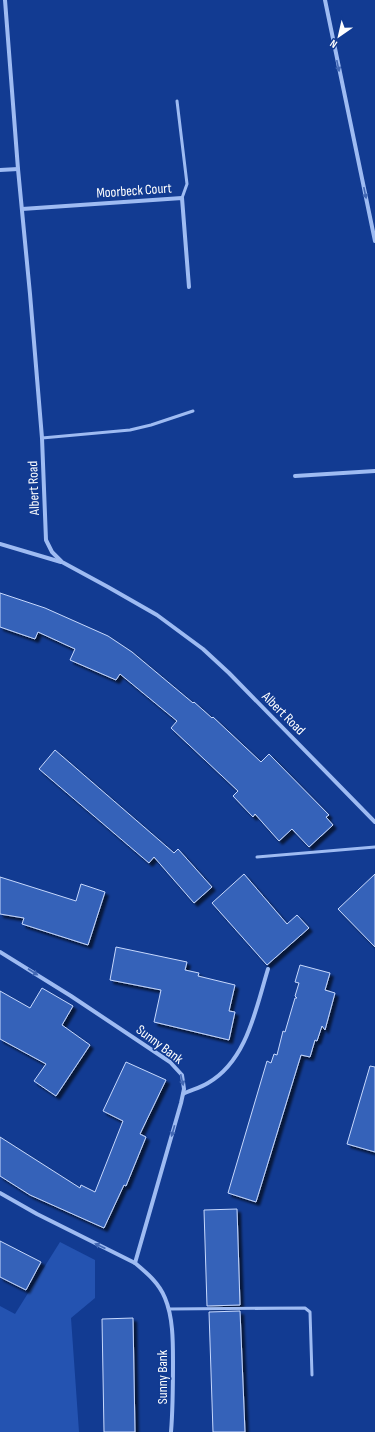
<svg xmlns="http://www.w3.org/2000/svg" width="375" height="1432" font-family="'Sofia Sans Condensed',sans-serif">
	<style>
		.green { fill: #2453b1 }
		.building { fill: #3662b9; stroke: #c6d8fd; filter: url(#shadow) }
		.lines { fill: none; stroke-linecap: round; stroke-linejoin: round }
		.service { stroke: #9ebbf2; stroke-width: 3 }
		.minor { stroke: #9ebbf2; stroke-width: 4 }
		.oneway { fill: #4368b4 }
		.labels { text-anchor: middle; stroke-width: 3; stroke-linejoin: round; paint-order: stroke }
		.street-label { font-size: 14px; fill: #fff; stroke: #123b92 }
	</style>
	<defs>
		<filter id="shadow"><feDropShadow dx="3.5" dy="3.5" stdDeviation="1" flood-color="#0009"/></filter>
	</defs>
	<rect width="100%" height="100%" fill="#123b92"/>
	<path class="green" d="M 60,1242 L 95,1260 L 95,1298 L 71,1318 L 79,1432 L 0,1432 L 0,1306 L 15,1314 Z"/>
	<g class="building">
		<path d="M 0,593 L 45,608 L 108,636 L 132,652 L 193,703 L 194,702 L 212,718 L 213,717 L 261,762 L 269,754 L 329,815 L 326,817 L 333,825 L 309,847 L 292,829 L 279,841 L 255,814 L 253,817 L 233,796 L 238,791 L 171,728 L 177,721 L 120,674 L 116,680 L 70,660 L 75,649 L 38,632 L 35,639 L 0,627 Z"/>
		<path d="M 55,750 L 174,853 L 178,849 L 212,887 L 194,903 L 154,857 L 149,863 L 39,769 Z"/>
		<path d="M 244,874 L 287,924 L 297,915 L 309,928 L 267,965 L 212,903 Z"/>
		<path d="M 375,874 L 375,947 L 338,909 Z"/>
		<path d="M 0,877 L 76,901 L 81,884 L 105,892 L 88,945 L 22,924 L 24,918 L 0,914 Z"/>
		<path d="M 116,947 L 187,962 L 185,970 L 199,973 L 198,976 L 235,985 L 229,1011 L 235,1012 L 229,1040 L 154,1022 L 161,990 L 110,980 Z"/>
		<path d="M 300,965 L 330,973 L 325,990 L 335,993 L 325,1030 L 322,1026 L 317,1041 L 315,1040 L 310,1057 L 301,1055 L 256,1202 L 228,1193 L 267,1061 L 271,1063 L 274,1054 L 277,1055 L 283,1031 L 285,1032 L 295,998 L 297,998 L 295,996 L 299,983 L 295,982 Z"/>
		<path d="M 42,988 L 73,1006 L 62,1025 L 90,1045 L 56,1096 L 34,1081 L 46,1064 L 0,1039 L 0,991 L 30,1008 Z"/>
		<path d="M 126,1062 L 166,1080 L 140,1134 L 146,1137 L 126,1186 L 124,1185 L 104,1228 L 30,1195 L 0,1176 L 0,1137 L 80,1188 L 81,1185 L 95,1192 L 123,1121 L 103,1111 Z"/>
		<path d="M 370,1066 L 375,1067 L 375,1152 L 347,1144 Z"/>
		<path d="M 237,1209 L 240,1305 L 207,1306 L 204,1210 Z"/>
		<path d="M 0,1241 L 41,1262 L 26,1290 L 0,1277 Z"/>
		<path d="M 240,1311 L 245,1432 L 213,1432 L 209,1312 Z"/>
		<path d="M 133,1318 L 135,1432 L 104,1432 L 102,1319 Z"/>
	</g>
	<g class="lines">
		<g class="service">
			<path d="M 177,101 L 187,184 L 182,198"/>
			<path d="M 42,438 L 130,430 L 151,425 L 193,411"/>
			<path d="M 257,857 L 375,847"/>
			<path d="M 169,1309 L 305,1308 L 310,1312 L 312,1375"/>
		</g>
		<g class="minor">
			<path d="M 5,0 L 18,169 L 30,294 L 42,438 L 46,540 L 52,552 L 62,562 L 108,587 L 157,615 L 203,649 L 229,673 L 375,822"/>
			<path d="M 325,0 L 375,241"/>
			<path d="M 0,170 L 18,169"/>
			<path d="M 22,209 L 182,198 L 189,287"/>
			<path d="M 295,476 L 375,471"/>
			<path d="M 0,544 L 61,562"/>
			<path d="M 0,952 L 71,996 L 170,1062 L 182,1075 L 184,1089 L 181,1103 L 135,1263"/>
			<path d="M 183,1094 C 191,1090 200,1088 208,1083 C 247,1061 256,1008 268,969"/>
			<path d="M 0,1193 L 37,1214 L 135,1263 C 147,1273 159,1283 165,1298 C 173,1317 173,1341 173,1361 C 173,1385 173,1408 171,1432"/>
		</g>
	</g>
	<defs><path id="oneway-solid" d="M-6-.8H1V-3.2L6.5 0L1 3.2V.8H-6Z"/></defs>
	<g class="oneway">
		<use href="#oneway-solid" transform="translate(338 66) rotate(78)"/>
		<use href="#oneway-solid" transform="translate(365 193) rotate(78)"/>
		<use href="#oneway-solid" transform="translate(33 972) rotate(33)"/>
		<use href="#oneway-solid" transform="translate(182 1080) rotate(77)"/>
		<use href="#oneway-solid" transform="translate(173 1131) rotate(106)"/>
		<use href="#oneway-solid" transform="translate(100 1246) rotate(-155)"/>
	</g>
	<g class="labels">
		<g class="street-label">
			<text transform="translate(134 190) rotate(-4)" y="5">Moorbeck Court</text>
			<text transform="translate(33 488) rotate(-92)" y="5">Albert Road</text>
			<text transform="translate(284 713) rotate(45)" y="5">Albert Road</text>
			<text transform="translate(160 1044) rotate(37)" y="5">Sunny Bank</text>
			<text transform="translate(162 1377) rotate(-90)" y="5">Sunny Bank</text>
		</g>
	</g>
	<g transform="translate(339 36) rotate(214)" stroke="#123b92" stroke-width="3" paint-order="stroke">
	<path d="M0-3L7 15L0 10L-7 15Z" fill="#ffffff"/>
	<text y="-6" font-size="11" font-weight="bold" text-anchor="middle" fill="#ffffff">N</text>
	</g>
</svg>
